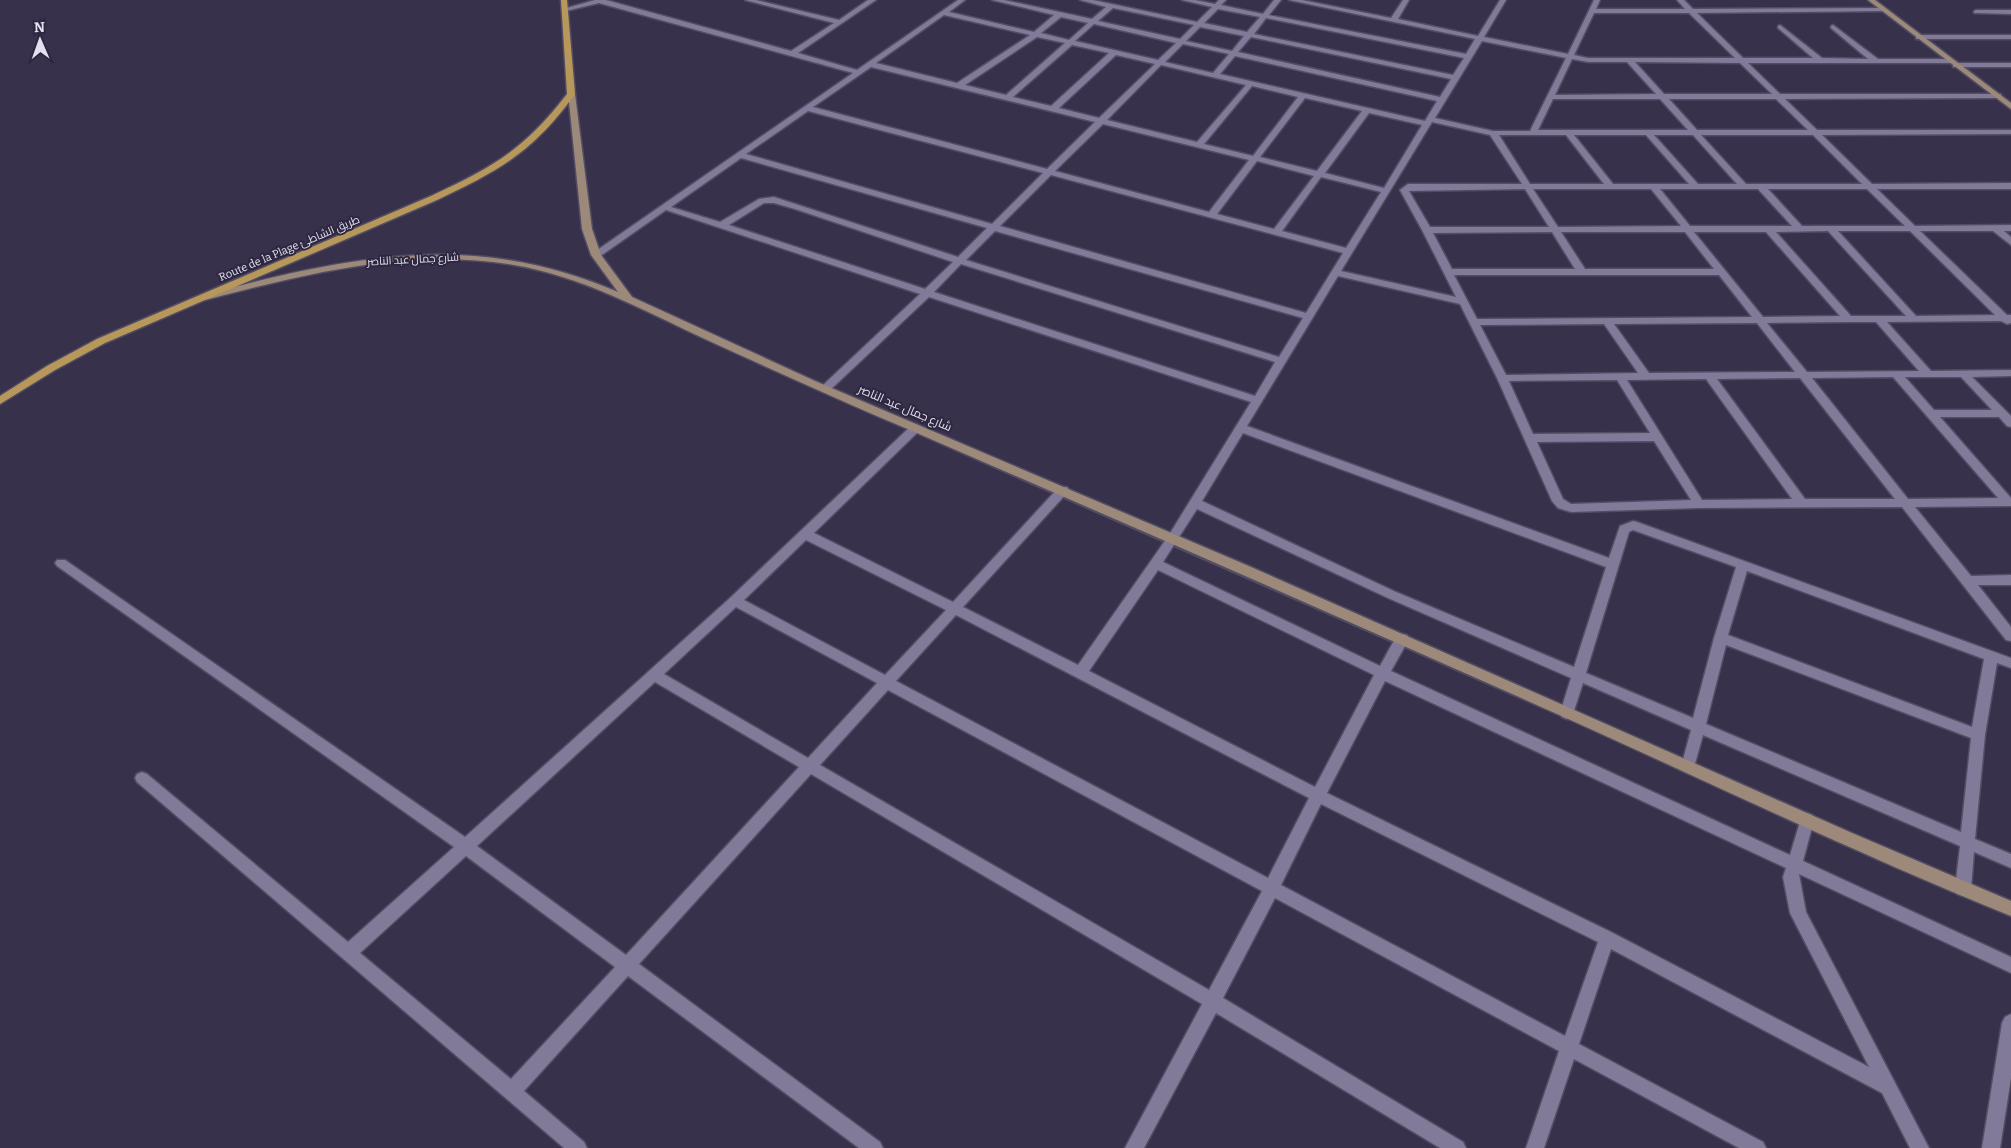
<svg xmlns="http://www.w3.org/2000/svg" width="2011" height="1148" font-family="Bitter,Cairo,serif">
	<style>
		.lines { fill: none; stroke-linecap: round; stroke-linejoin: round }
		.street-casing { stroke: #524d63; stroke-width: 3 }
		.secondary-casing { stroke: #524d63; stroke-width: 3 }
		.primary-casing { stroke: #524d63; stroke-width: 3 }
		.street { fill: #817a98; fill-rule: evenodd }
		.secondary { fill: #9c8979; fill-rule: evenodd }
		.primary { fill: #b8985a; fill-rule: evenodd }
		.labels { text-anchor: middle; stroke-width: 4; stroke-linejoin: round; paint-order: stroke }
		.far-street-label { font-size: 11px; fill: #e3e0f1; stroke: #2e2740 }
		.street-label { font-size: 12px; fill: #e3e0f1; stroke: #2e2740 }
	</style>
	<rect width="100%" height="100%" fill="#38314b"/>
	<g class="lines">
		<defs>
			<g id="street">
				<path d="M 595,0 L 606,0 L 791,51 L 834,23 L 745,0 L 756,0 L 839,20 L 868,0 L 876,0 L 798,53 L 857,70 L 958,0 L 965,0 L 949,12 L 1034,32 L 1054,15 L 992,0 L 1004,0 L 1092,19 L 1106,7 L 1080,0 L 1093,0 L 1197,22 L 1212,7 L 1182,0 L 1195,0 L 1215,4 L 1219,0 L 1226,0 L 1221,5 L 1263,14 L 1274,0 L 1281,0 L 1269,15 L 1466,54 L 1475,39 L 1289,0 L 1302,0 L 1391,18 L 1403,0 L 1409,0 L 1398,19 L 1478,36 L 1500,0 L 1506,0 L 1484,37 L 1568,54 L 1594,0 L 1600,0 L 1596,9 L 1685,9 L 1677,0 L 1684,0 L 1693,9 L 1884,8 L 1886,9 L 1886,11 L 1697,13 L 1743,58 L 1813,58 L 1778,28 L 1778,26 L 1780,25 L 1822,58 L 1868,59 L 1831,28 L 1831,26 L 1833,25 L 1878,59 L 1951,59 L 1955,61 L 1951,63 L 1748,63 L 1780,94 L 2001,94 L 2001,98 L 1998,98 L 1785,99 L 1817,130 L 2011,130 L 2011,134 L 1822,135 L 1872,184 L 2011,183 L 2011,189 L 1877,189 L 1915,226 L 2011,225 L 2011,231 L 2004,231 L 2011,237 L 2011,245 L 1993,231 L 1920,231 L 2007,315 L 2011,315 L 2011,323 L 2007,324 L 2001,321 L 1887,322 L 1931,371 L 2011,370 L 2011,376 L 1972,377 L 2011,416 L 2011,427 L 2007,426 L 1999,417 L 1940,417 L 2011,498 L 2011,506 L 1915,507 L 1971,576 L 2011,575 L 2011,585 L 1978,585 L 2011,627 L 2011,641 L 2006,640 L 1902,507 L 1699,508 L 1571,512 L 1558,508 L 1552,501 L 1497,378 L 1460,304 L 1338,276 L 1247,426 L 1609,558 L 1620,526 L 1633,521 L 1637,522 L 2011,658 L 2011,668 L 1997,663 L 1985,735 L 1975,839 L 2011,854 L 2011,868 L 1974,852 L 1971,889 L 1969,894 L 1963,896 L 1957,894 L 1955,889 L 1960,846 L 1703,735 L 1693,771 L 1688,773 L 1683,771 L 1681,767 L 1691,730 L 1583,683 L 1572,717 L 1567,719 L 1562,717 L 1560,713 L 1571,678 L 1388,598 L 1197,509 L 1163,562 L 1380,666 L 1397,635 L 1402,634 L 1407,635 L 1409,639 L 1391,671 L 1790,855 L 1802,815 L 1807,813 L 1812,815 L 1814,820 L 1803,861 L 2011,957 L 2011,973 L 1799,874 L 1806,912 L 1929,1148 L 1910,1148 L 1882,1093 L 1611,949 L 1579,1044 L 1763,1142 L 1766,1148 L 1739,1148 L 1574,1059 L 1544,1148 L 1526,1148 L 1559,1051 L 1275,898 L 1223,998 L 1463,1142 L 1466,1148 L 1440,1148 L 1216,1013 L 1144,1148 L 1125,1148 L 1202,1004 L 811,774 L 639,964 L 880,1142 L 883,1148 L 859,1148 L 628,976 L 524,1091 L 584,1142 L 587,1148 L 564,1148 L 137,782 L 135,778 L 137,774 L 142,772 L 147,774 L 348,942 L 454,847 L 57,566 L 55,563 L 57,560 L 65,560 L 465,837 L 730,598 L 912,425 L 916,424 L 922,428 L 814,533 L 953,602 L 1059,487 L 1067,487 L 1069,490 L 1067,493 L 963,607 L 1078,665 L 1169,535 L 1251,402 L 929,297 L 829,391 L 821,391 L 820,389 L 821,387 L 920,294 L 666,210 L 599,257 L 593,257 L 593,253 L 853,73 L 599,3 L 566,11 L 563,9 ZM 1113,8 L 1194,25 L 1180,39 L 1098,21 ZM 1218,9 L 1260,17 L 1247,32 L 1204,23 ZM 1594,13 L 1689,13 L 1735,58 L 1588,58 L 1574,55 ZM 944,15 L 1030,35 L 957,83 L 876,63 ZM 1061,17 L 1088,23 L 1069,40 L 1041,33 ZM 1266,18 L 1464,58 L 1453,75 L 1254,34 ZM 1094,24 L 1176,43 L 1158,60 L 1075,41 ZM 1200,27 L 1244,36 L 1232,51 L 1186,41 ZM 1037,37 L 1065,43 L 1006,95 L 965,85 ZM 1251,37 L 1451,79 L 1440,97 L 1238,52 ZM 1482,41 L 1566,58 L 1530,131 L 1493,131 L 1435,118 ZM 1183,44 L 1229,54 L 1213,73 L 1165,62 ZM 1072,45 L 1109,53 L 1051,106 L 1013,97 ZM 1116,55 L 1155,64 L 1099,118 L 1059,108 ZM 1235,56 L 1437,101 L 1425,121 L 1220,74 ZM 1572,59 L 1588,62 L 1627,62 L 1656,94 L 1555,95 ZM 1635,62 L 1740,63 L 1772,94 L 1664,94 ZM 1161,65 L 1246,85 L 1197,142 L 1107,120 ZM 871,67 L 1095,122 L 1047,169 L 813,107 ZM 1252,86 L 1298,97 L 1253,156 L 1204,144 ZM 1305,98 L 1362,111 L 1317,171 L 1260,157 ZM 1553,99 L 1660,99 L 1688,130 L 1538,130 ZM 1669,99 L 1776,99 L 1808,130 L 1697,130 ZM 808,111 L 1043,173 L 992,224 L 746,154 ZM 1369,113 L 1422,125 L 1384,188 L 1325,173 ZM 1432,122 L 1490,135 L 1522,184 L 1408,184 L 1400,190 L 1422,230 L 1456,297 L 1341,271 ZM 1103,124 L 1249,160 L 1209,212 L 1055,171 ZM 1499,135 L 1566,135 L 1604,184 L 1530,184 ZM 1574,135 L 1646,135 L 1689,184 L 1613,184 ZM 1654,135 L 1693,135 L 1737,184 L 1698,184 ZM 1701,135 L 1813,135 L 1862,184 L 1746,184 ZM 741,158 L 987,228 L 958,257 L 774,197 L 759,199 L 720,222 L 671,207 ZM 1257,161 L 1314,176 L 1274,229 L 1217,214 ZM 1051,175 L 1343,253 L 1306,313 L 1000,226 ZM 1321,177 L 1381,192 L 1346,248 L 1282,231 ZM 1525,189 L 1549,227 L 1430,227 L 1409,191 ZM 1533,189 L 1651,189 L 1681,226 L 1558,227 ZM 1660,189 L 1758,189 L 1792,226 L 1690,226 ZM 1768,189 L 1867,189 L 1905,226 L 1802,226 ZM 764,203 L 774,203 L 795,209 L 953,262 L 925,289 L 729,225 ZM 995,231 L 1303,318 L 1279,357 L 966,260 ZM 1828,231 L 1906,316 L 1851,316 L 1776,232 ZM 1838,231 L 1910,231 L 1995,315 L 1916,316 ZM 1552,232 L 1575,269 L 1452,269 L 1433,233 ZM 1561,232 L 1685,232 L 1714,269 L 1585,269 ZM 1694,232 L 1766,232 L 1840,316 L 1763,317 ZM 961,264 L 1275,362 L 1255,396 L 934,292 ZM 1454,275 L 1719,275 L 1752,317 L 1477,319 ZM 1846,322 L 1876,322 L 1919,371 L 1807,372 L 1767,323 ZM 1757,323 L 1795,372 L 1649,373 L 1614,324 ZM 1604,324 L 1638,373 L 1506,375 L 1480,325 ZM 1893,377 L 1998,498 L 1908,499 L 1812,378 ZM 1905,377 L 1961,377 L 1992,410 L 1934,410 ZM 1800,378 L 1895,499 L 1805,499 L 1717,379 ZM 1706,379 L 1792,499 L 1702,500 L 1627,380 ZM 1617,380 L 1650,433 L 1533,434 L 1509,381 ZM 1243,433 L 1606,567 L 1574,667 L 1396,592 L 1202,501 ZM 1654,441 L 1691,500 L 1571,504 L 1563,499 L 1537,442 ZM 1633,530 L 1736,567 L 1714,638 L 1693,718 L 1586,673 L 1629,532 ZM 806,540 L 946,610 L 885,675 L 744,600 ZM 1158,570 L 1374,675 L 1315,787 L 1089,671 ZM 1747,571 L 1984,659 L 1972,727 L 1728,635 ZM 736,607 L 877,683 L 808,758 L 664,674 ZM 956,615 L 1309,798 L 1268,878 L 896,681 ZM 1726,645 L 1971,738 L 1961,832 L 1706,724 ZM 1385,681 L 1786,868 L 1783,877 L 1790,913 L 1869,1067 L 1613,933 L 1327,793 ZM 655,682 L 799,767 L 626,955 L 477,846 ZM 888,690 L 1262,891 L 1209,990 L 820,765 ZM 1321,804 L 1598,942 L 1565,1036 L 1281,885 ZM 466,856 L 615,967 L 511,1079 L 360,953 Z"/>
				<path d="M 1976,10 L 2011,10 L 2011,14 L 1974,13 L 1974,11 Z"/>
				<rect x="1916" y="35" width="95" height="4"/>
				<rect x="1953" y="63" width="58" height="4"/>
				<path d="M 2011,1014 L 2011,1078 L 2000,1148 L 1982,1148 L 2002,1023 L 2005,1017 Z"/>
			</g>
			<g id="secondary">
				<path d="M 1868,0 L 1875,0 L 2011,103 L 2011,109 Z"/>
				<path d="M 568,92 L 575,94 L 592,229 L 601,255 L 632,297 L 815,381 L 1251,567 L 1852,833 L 2011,901 L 2011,916 C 1860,855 1713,784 1564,717 C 1347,620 1129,525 910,430 C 841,401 773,370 705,339 C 643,310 581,276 514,265 C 409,247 305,274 205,300 L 200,297 L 202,295 C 349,257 472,229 618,292 L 591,255 L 582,229 Z"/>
			</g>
			<path id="primary" d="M 561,0 L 567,0 L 575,94 C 533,152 500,170 437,200 L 105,343 L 55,370 L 0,404 L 0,396 L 47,366 L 97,339 L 431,196 C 493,167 524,150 567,94 Z"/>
		</defs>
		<use href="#street" class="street-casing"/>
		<use href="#secondary" class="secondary-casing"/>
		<use href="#primary" class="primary-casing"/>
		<use href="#street" class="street"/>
		<use href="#secondary" class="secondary"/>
		<use href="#primary" class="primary"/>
	</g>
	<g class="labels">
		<g class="far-street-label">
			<text transform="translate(289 248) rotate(-23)" y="4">Route de la Plage طريق الشاطئ</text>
			<text transform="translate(413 259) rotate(-3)" y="4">شارع جمال عبد الناصر</text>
		</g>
		<g class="street-label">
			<text transform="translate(905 408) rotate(23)" y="4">شارع جمال عبد الناصر</text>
		</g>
	</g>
	<g transform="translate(40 40) rotate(358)" stroke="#2e2740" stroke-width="4" paint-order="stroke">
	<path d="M0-4L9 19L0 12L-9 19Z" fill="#e3e0f1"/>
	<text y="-8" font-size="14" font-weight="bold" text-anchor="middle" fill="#e3e0f1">N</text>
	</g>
</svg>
